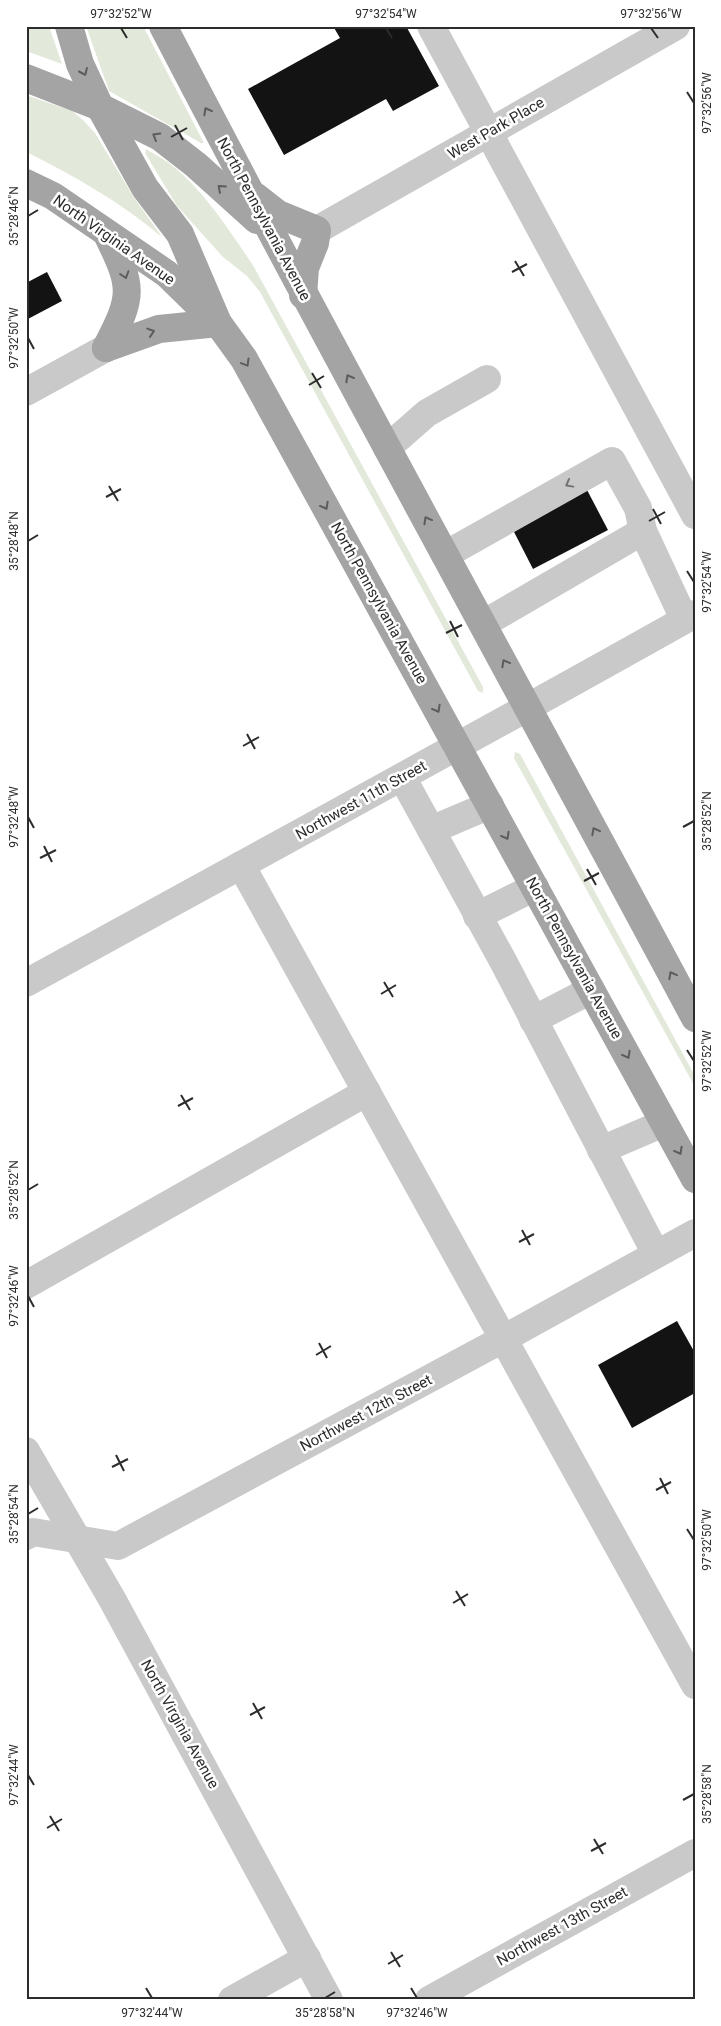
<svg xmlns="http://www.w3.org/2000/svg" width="721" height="2026" font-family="Roboto,sans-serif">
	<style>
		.green { fill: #e3e9da }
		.building { fill: #131313 }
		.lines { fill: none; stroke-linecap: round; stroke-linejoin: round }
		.minor { stroke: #c9c9c9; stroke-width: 28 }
		.major { stroke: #a4a4a4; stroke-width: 28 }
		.oneway { stroke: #5c5c5c }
		.oneway2 { stroke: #737373 }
		.ticks { fill: none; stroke: #2c2c2c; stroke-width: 2 }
		.labels { text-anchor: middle; stroke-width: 5; stroke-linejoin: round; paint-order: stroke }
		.street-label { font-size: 15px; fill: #2c2c2c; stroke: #fff }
		.neatline { fill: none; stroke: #2c2c2c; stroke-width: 2 }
		.ticks-label { font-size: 12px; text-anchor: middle; fill: #2c2c2c }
	</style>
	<rect width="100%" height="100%" fill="#fff"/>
	<g class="green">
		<path d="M 26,26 L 49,26 L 62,64 L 26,51 Z"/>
		<path d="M 86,26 L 143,26 L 204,143 L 201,143 L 109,91 Z"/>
		<path d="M 26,95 L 72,111 L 83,120 L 95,133 L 133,196 L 162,237 C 120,202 75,176 26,152 Z"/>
		<path d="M 146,149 C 154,154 162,158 169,163 C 204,190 230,231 254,267 L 483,687 L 483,693 L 478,691 L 260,292 L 247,276 L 223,257 L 177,206 L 145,153 Z"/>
		<path d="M 515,752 L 520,754 L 695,1076 L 695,1087 L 514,758 Z"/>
	</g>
	<g class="building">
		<path d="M 333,26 L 406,26 L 439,86 L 393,111 L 386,99 L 284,155 L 248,89 L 340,38 Z"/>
		<path d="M 47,272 L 62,301 L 26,320 L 26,283 Z"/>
		<path d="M 586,488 L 608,530 L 533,569 L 512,528 Z"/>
		<path d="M 677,1321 L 695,1353 L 695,1393 L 632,1428 L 598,1365 Z"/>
	</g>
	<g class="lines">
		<g class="minor">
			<path d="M 431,26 L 695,515"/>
			<path d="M 317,230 L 676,26"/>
			<path d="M 26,392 L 106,348"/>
			<path d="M 387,448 L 427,413 L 487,379"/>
			<path d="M 445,555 L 612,461 L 638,508 L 643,531"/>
			<path d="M 483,624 L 643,531 L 684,619"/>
			<path d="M 402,777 L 503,961 L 656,1254"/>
			<path d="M 431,830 L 490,805"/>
			<path d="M 241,865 L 695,1685"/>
			<path d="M 477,916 L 535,887"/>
			<path d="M 26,983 C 250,860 473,739 695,614"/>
			<path d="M 533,1020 L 591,990"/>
			<path d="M 601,1150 L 664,1123"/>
			<path d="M 26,1285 L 367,1092"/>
			<path d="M 26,1451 L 112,1599 L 329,2000"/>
			<path d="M 26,1536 L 33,1532 L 118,1546 L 503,1339 L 695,1233"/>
			<path d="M 232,2000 L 307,1958"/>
			<path d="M 429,2000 L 695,1853"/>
		</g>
		<g class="major">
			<path d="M 69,26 L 80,64 L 100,107 L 145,188 L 180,234 L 218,323 L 244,359 L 695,1179"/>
			<path d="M 163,26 C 336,359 518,687 695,1018"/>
			<path d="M 26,78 L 100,107 L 160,137 L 196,165 L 257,220"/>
			<path d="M 26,183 L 53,196 L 167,274 L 210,316"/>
			<path d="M 255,196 L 278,214 L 317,230 L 315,243 L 305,268 L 303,295"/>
			<path d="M 106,348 C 134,295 133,287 107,234"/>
			<path d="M 106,348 L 159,329 L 218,323"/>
		</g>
	</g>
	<defs><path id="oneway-chevron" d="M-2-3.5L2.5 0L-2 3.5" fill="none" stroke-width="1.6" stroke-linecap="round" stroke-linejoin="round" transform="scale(1.25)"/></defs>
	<g class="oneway">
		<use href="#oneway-chevron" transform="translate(84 72) rotate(66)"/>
		<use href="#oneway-chevron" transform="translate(207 111) rotate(-118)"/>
		<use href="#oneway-chevron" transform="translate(156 136) rotate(-150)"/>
		<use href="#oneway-chevron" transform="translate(221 188) rotate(-138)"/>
		<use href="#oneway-chevron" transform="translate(125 275) rotate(72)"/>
		<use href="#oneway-chevron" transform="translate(151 332) rotate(-18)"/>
		<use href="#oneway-chevron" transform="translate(246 363) rotate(59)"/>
		<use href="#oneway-chevron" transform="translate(349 378) rotate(-119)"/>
		<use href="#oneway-chevron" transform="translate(325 506) rotate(61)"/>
		<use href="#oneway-chevron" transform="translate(427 520) rotate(-119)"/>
		<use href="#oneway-chevron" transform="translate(505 663) rotate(-119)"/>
		<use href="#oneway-chevron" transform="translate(437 709) rotate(61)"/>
		<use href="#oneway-chevron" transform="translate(595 831) rotate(-118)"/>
		<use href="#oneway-chevron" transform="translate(506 836) rotate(61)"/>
		<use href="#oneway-chevron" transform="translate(672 975) rotate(-118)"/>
		<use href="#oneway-chevron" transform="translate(627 1055) rotate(61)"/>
		<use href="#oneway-chevron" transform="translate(679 1151) rotate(61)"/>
	</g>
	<use class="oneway2" href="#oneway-chevron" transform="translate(569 484) rotate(151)"/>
	<path class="ticks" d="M 121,28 L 127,38M 386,28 L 392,38M 651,28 L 658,38M 687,92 L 694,103M 175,125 L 183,140M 171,137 L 187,128M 28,216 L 38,210M 515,261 L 524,276M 512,272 L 527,264M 28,338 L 34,349M 312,373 L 321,388M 309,385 L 324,376M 109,486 L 118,501M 106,497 L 121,489M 653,509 L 661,524M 649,521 L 665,512M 28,541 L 38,535M 687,571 L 694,582M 450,621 L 458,637M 446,633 L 462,625M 247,734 L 255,749M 243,746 L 259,737M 28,817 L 34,828M 683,827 L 694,821M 44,846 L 52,862M 40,858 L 56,850M 587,869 L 596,885M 584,881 L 599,873M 384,982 L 393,997M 381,994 L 396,985M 687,1050 L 694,1061M 181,1095 L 190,1110M 178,1106 L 193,1098M 28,1190 L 38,1184M 522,1230 L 530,1245M 519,1242 L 534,1234M 28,1296 L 34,1307M 319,1343 L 327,1358M 316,1355 L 331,1346M 116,1455 L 124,1471M 112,1467 L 128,1459M 660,1478 L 668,1494M 656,1490 L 671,1482M 28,1514 L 38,1508M 687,1529 L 694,1540M 456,1591 L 465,1606M 453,1603 L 468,1594M 253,1703 L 262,1719M 250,1715 L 265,1707M 28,1775 L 34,1785M 683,1800 L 694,1794M 50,1816 L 59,1831M 47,1828 L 62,1819M 594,1839 L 603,1854M 591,1851 L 606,1843M 391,1952 L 400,1967M 388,1964 L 403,1955M 146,1988 L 152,1998M 411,1988 L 417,1998M 325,1998 L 335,1992"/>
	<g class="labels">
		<g class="street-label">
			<text transform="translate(496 128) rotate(-30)" y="5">West Park Place</text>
			<text transform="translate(264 219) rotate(62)" y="5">North Pennsylvania Avenue</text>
			<text transform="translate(114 240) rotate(35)" y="5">North Virginia Avenue</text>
			<text transform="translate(379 603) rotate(61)" y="5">North Pennsylvania Avenue</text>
			<text transform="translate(361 800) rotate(-29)" y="5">Northwest 11th Street</text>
			<text transform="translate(574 958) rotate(61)" y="5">North Pennsylvania Avenue</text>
			<text transform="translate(366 1413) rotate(-28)" y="5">Northwest 12th Street</text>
			<text transform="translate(180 1724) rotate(61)" y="5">North Virginia Avenue</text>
			<text transform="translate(562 1926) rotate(-29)" y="5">Northwest 13th Street</text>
		</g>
	</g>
	<rect width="721" height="2026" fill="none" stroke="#ffffff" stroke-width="55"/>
	<rect x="28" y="28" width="666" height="1970" class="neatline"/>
	<g class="ticks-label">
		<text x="121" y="18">97°32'52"W</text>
		<text x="386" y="18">97°32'54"W</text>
		<text x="651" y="18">97°32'56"W</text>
		<text transform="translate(707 103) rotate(-90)" y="4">97°32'56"W</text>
		<text transform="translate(14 216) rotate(-90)" y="4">35°28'46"N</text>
		<text transform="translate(14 338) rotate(-90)" y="4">97°32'50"W</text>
		<text transform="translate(14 541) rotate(-90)" y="4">35°28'48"N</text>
		<text transform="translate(707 582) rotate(-90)" y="4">97°32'54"W</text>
		<text transform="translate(14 817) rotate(-90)" y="4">97°32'48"W</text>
		<text transform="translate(707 821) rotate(-90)" y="4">35°28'52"N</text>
		<text transform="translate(707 1061) rotate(-90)" y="4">97°32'52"W</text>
		<text transform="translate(14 1190) rotate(-90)" y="4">35°28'52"N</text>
		<text transform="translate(14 1296) rotate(-90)" y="4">97°32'46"W</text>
		<text transform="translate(14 1514) rotate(-90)" y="4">35°28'54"N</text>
		<text transform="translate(707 1540) rotate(-90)" y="4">97°32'50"W</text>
		<text transform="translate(14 1775) rotate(-90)" y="4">97°32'44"W</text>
		<text transform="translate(707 1794) rotate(-90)" y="4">35°28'58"N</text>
		<text x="152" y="2017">97°32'44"W</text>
		<text x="325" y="2017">35°28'58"N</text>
		<text x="417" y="2017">97°32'46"W</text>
	</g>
</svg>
